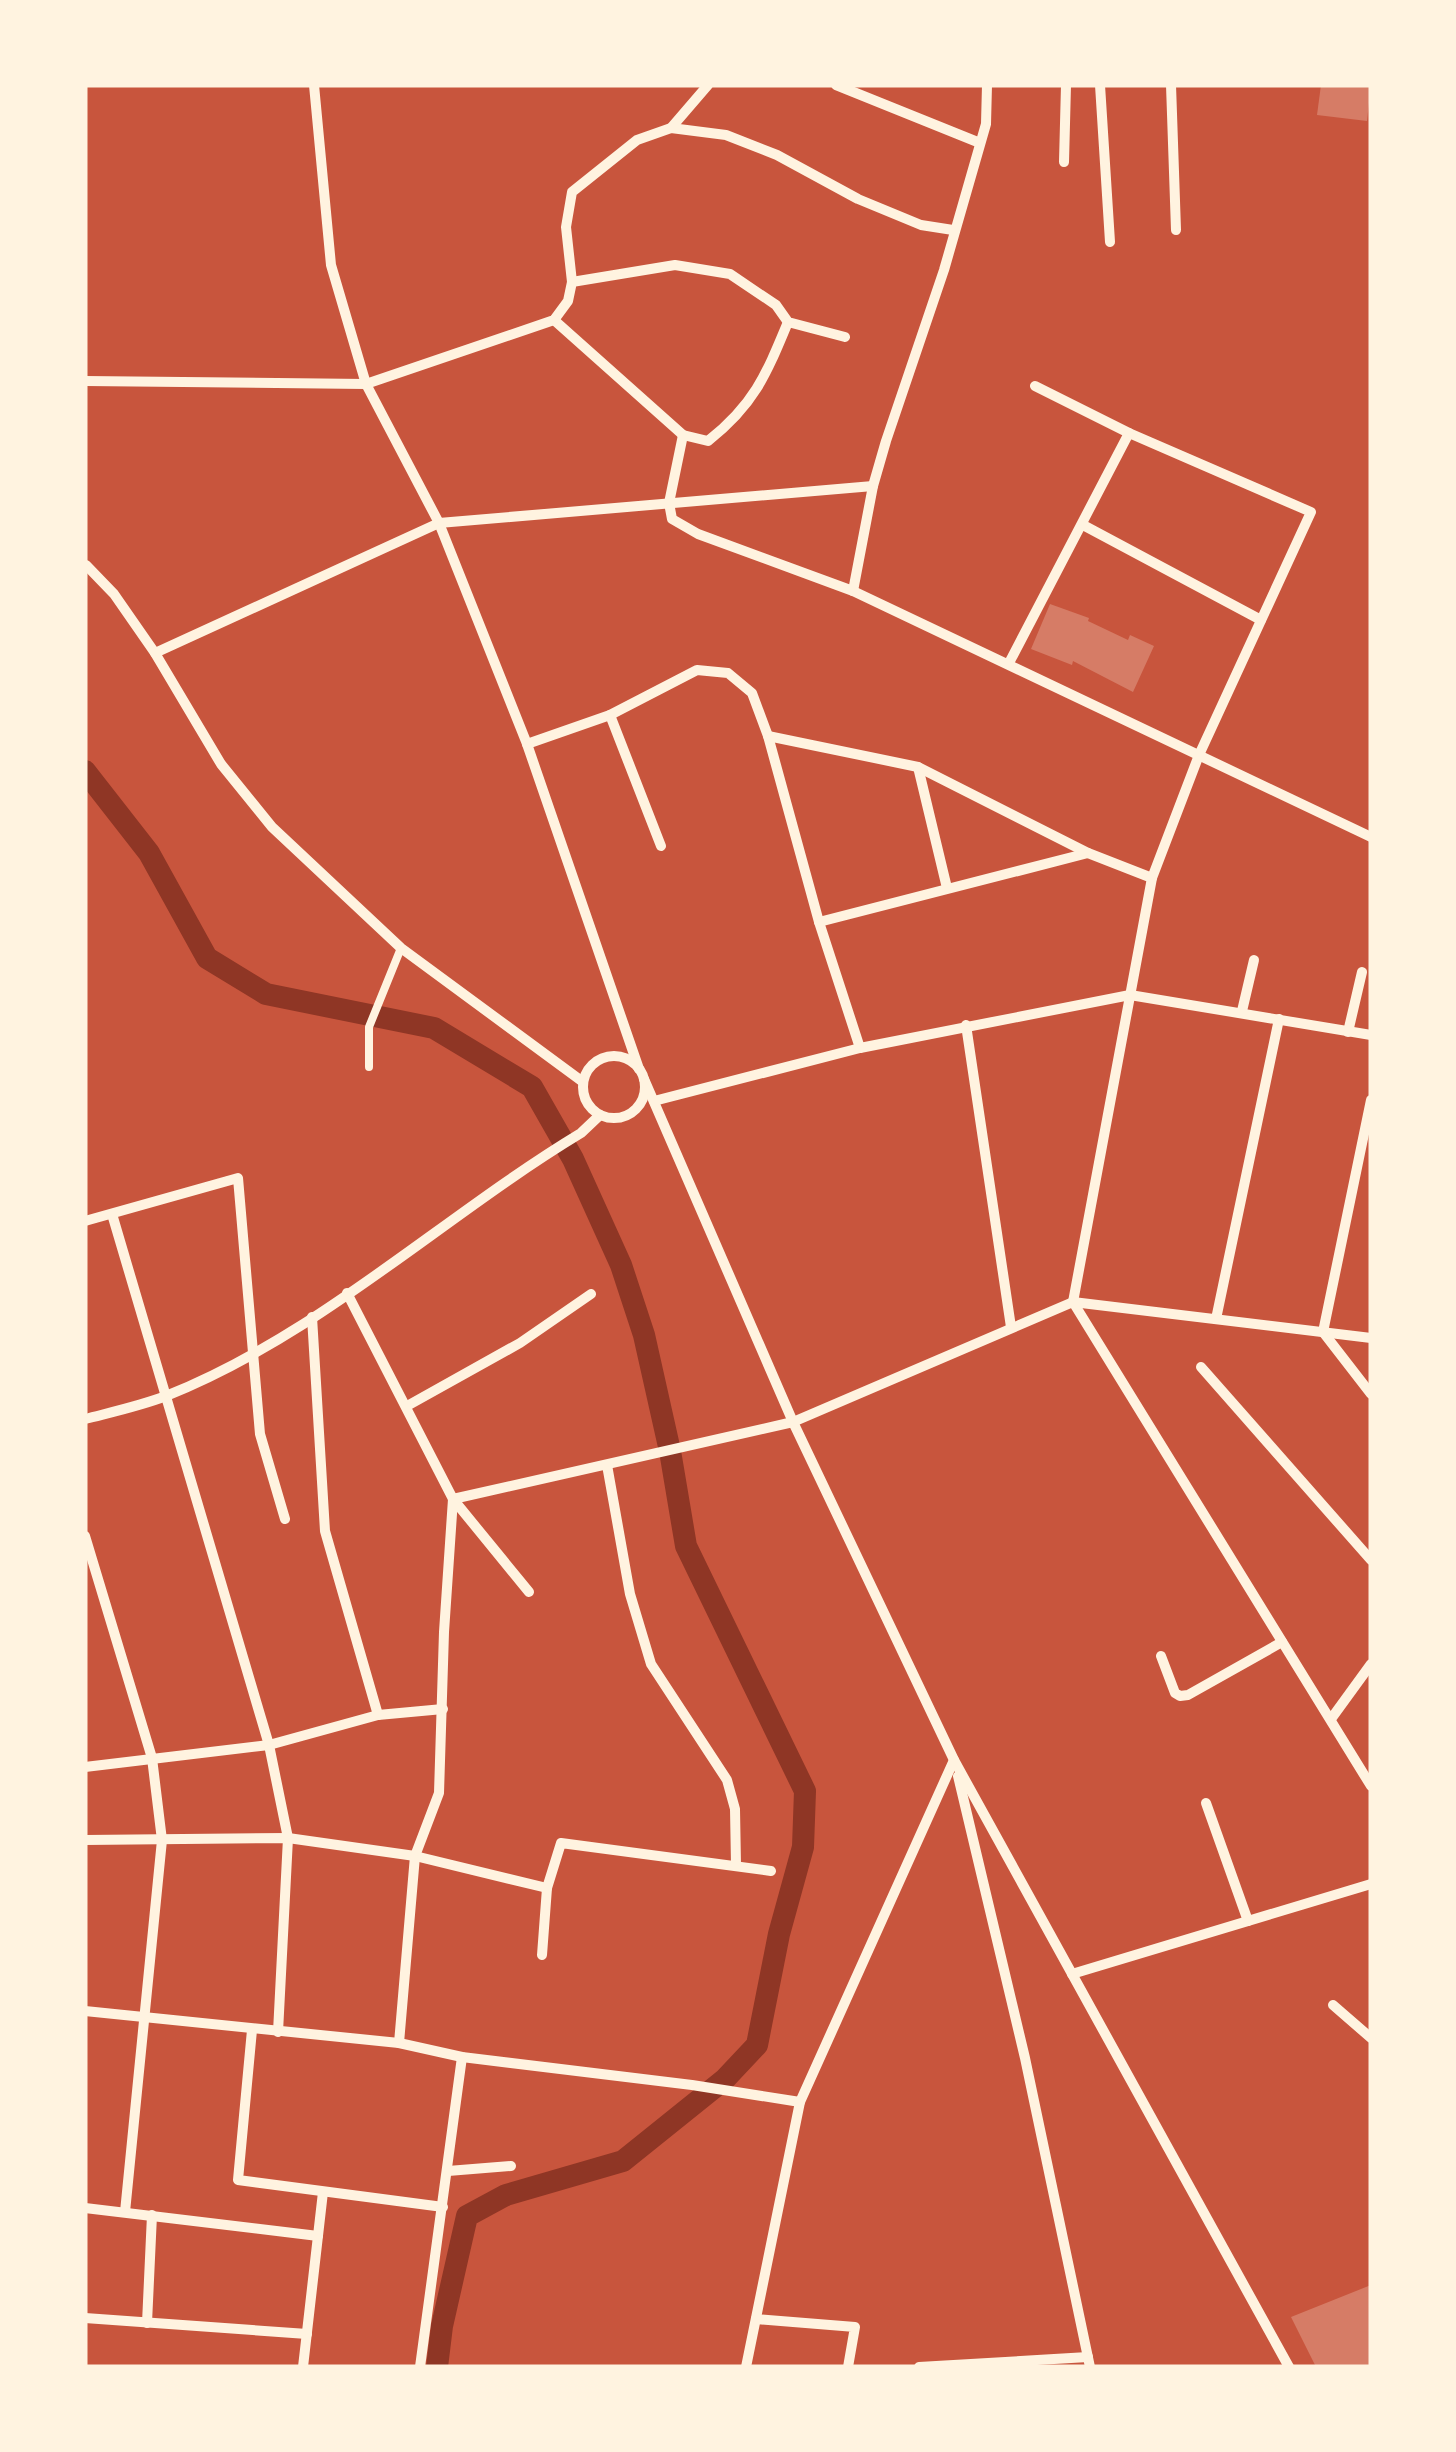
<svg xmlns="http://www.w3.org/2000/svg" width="1456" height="2452" font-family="'Nunito Sans',sans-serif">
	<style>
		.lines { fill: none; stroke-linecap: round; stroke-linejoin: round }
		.canal { stroke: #8f3625; stroke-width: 22 }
		.building { fill: #d67c66 }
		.pedestrian { stroke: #fff3e0; stroke-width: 8 }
		.minor { stroke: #fff3e0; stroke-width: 10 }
	</style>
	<rect width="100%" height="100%" fill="#c8553d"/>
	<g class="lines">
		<path class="canal" d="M 85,771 L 149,853 L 207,958 L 266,994 L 434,1028 L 532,1087 L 573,1159 L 621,1265 L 644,1335 L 670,1451 L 686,1546 L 805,1791 L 803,1847 L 779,1934 L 757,2045 L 725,2079 L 623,2161 L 506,2195 L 467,2216 L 442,2326 L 437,2367"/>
	</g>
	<g class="building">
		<path d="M 1321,85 L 1371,85 L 1367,121 L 1317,115 Z"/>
		<path d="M 1050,604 L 1089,618 L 1088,621 L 1128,640 L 1130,635 L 1154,646 L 1133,692 L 1073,661 L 1072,665 L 1031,649 Z"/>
		<path d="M 1371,2285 L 1371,2367 L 1316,2367 L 1291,2317 Z"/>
	</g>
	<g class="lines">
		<path class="pedestrian" d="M 369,1067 L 369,1027 L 401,948"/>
		<g class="minor">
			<path d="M 314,85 L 331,265 L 366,384 L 439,523 L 527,744 L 639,1069"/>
			<path d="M 836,85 L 980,143"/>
			<path d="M 1100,85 L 1110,242"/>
			<path d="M 1171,85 L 1176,230"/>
			<path d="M 671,128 L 726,135 L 777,155 L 858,199 L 921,225 L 953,230"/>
			<path d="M 1064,162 L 1066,85"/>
			<path d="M 572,282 L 566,227 L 572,192 L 637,140 L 671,128 L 708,85"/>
			<path d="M 554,320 L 683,435 L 708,441 C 754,405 766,375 788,322"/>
			<path d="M 85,381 L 366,384 L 554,320 L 568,301 L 572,282 L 675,265 L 730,274 L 776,305 L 788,322 L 845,337"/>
			<path d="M 1035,386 L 1129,433 L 1311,512 L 1199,755 L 1152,878 L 1073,1302"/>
			<path d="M 683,435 L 669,503 L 672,519 L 698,534 L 853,591 L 1371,837"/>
			<path d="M 1083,525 L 1261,620"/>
			<path d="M 86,565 L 114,594 L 155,653 L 221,764 L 272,827 L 401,948 L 583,1082"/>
			<path d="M 853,591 L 873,486 L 886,441 L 944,270 L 986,124 L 987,85"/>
			<path d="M 155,653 L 439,523 L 873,486"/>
			<path d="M 1009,663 L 1129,433"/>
			<path d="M 610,715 L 661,846"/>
			<path d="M 768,736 L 918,767 L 1088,853 L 1152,878"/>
			<path d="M 527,744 L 610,715 L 697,670 L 728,673 L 752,693 L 768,736 L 819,922 L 860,1048"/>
			<path d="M 918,767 L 947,888"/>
			<path d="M 819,922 L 1088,853"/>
			<path d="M 1242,1011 L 1254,960"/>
			<path d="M 966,1025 L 1011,1327"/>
			<path d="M 1348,1032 L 1362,972"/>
			<circle cx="614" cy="1087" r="31"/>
			<path d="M 644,1079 L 793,1422 L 954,1760 L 1289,2367"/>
			<path d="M 654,1101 L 860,1048 L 1130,995 L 1371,1035"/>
			<path d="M 112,1214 L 269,1745 L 288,1838 L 278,2032"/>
			<path d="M 85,1221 L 238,1178 L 260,1434 L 285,1519"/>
			<path d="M 347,1293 L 453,1499 L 529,1592"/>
			<path d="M 1073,1302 L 1371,1786"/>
			<path d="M 312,1317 L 325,1531 L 378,1715"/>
			<path d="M 1216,1319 L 1279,1019"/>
			<path d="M 1323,1332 L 1371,1100"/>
			<path d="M 1323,1332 L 1371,1394"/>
			<path d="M 1201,1367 L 1371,1560"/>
			<path d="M 407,1406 L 520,1343 L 591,1294"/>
			<path d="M 85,1419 C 112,1412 140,1406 166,1396 C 319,1335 442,1217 581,1133 L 600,1115"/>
			<path d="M 607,1465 L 630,1594 L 651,1664 L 727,1780 L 735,1809 L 736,1865"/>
			<path d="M 85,1536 L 152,1758 L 162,1840 L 125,2212"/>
			<path d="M 1161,1656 L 1175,1693 L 1180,1696 L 1188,1695 L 1282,1642"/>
			<path d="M 1331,1719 L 1371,1664"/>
			<path d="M 85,1767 L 269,1745 L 378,1715 L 443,1709"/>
			<path d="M 958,1776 L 1025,2058 L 1090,2367"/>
			<path d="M 1206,1803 L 1248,1921"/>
			<path d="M 85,1840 L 288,1838 L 415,1856 L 547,1888"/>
			<path d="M 542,1955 L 547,1888 L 561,1843 L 771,1871"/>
			<path d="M 1072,1974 L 1371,1884"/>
			<path d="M 1333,2005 L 1371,2038"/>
			<path d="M 85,2011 L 399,2043 L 462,2057 L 692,2085 L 800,2102"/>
			<path d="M 252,2030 L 238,2180 L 443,2207"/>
			<path d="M 399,2043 L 415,1856 L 439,1793 L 444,1632 L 453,1499 L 793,1422 L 1073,1302 L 1371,1338"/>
			<path d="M 448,2171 L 511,2166"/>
			<path d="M 85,2208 L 318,2236"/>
			<path d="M 85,2318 L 307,2334"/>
			<path d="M 756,2319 L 855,2327 L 848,2367"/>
			<path d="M 147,2323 L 152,2215"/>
			<path d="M 303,2367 L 323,2192"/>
			<path d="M 420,2367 L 462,2057"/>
			<path d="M 746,2367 L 800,2102 L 954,1760"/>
			<path d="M 919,2367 L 1088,2357"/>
		</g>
	</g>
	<rect width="1456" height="2452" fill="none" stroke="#fff3e0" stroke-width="175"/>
</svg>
